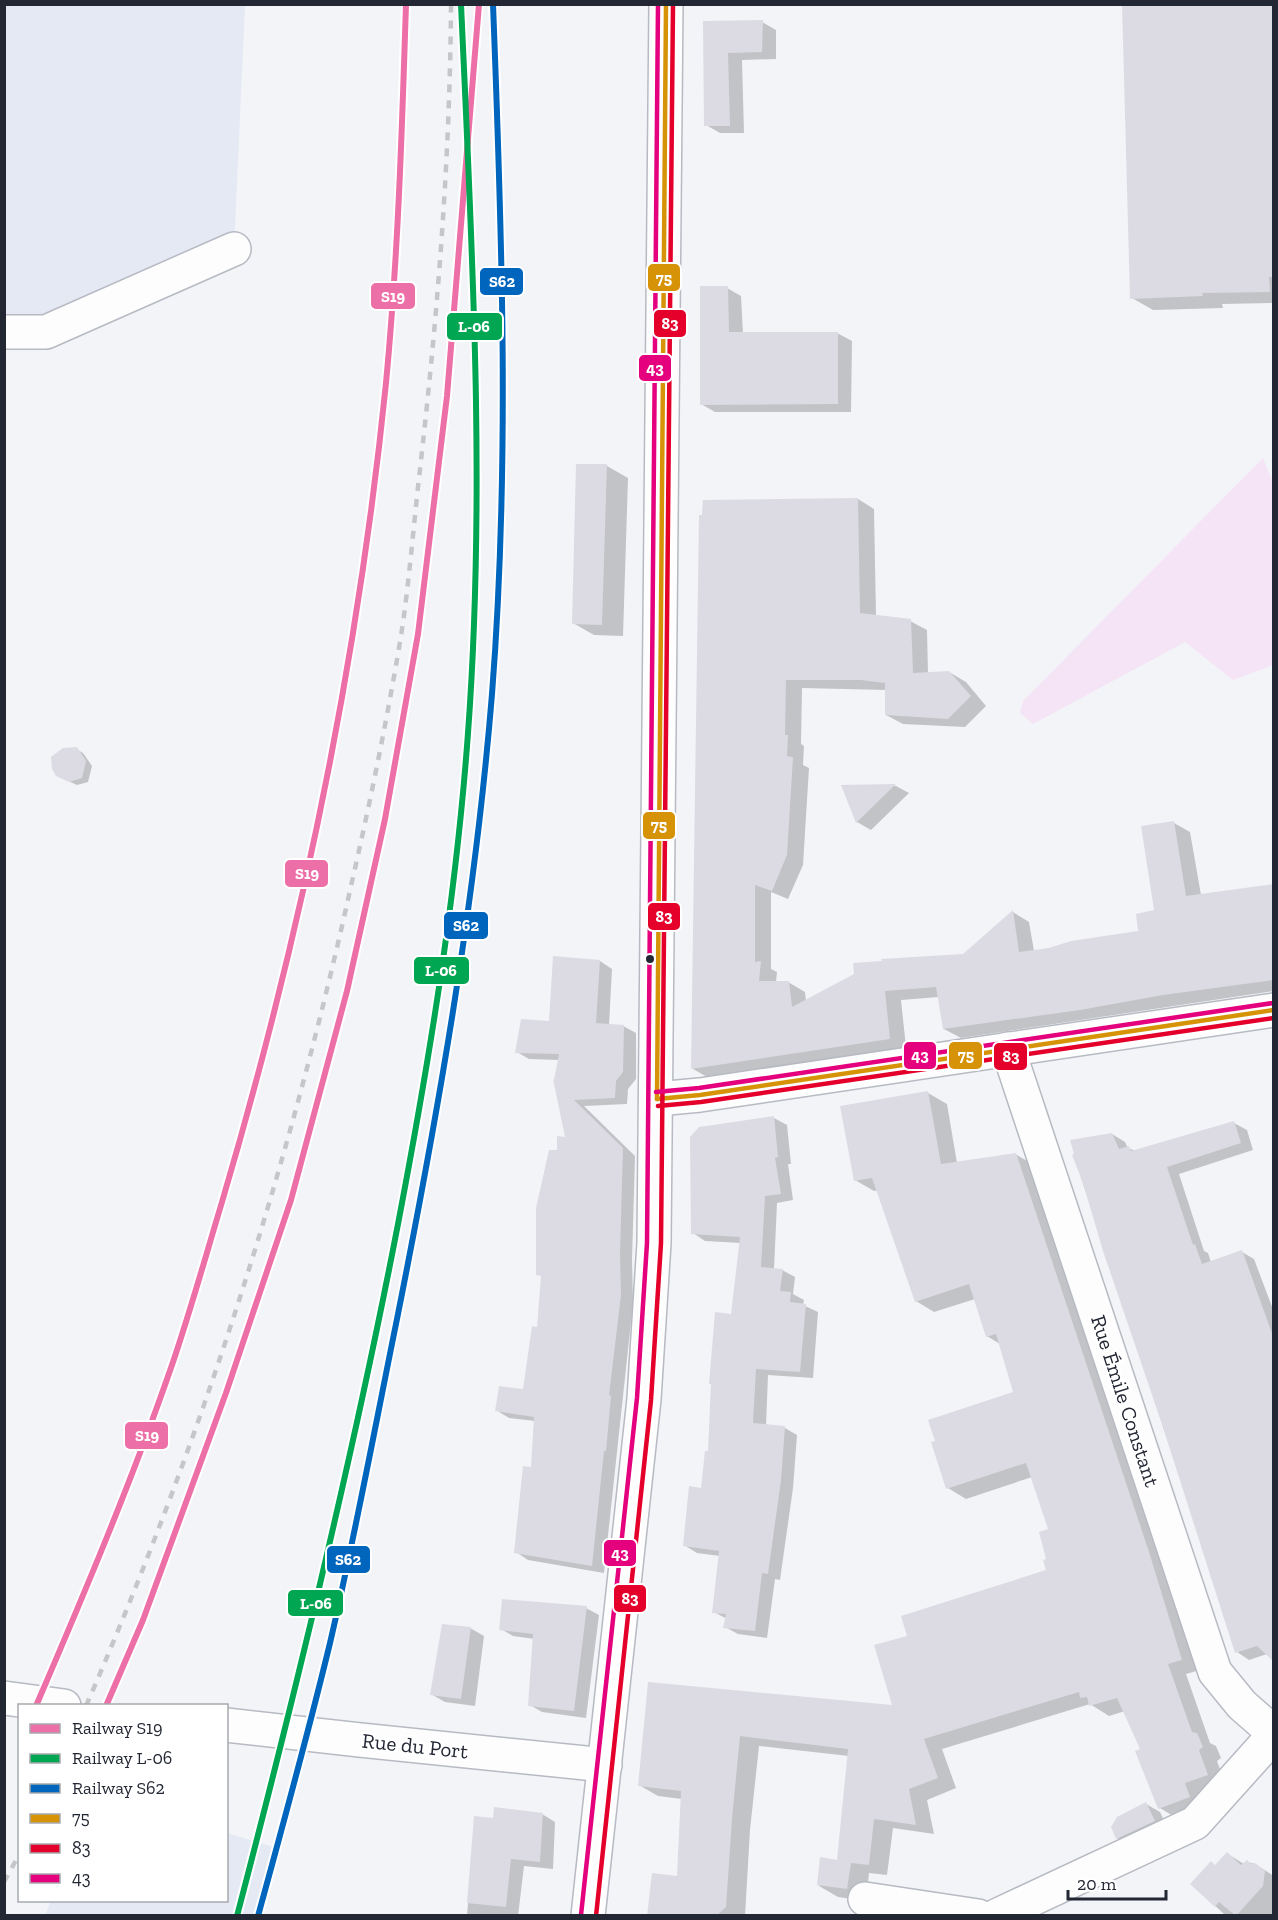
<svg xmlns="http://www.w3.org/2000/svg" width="1278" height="1920" font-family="'Zilla Slab',serif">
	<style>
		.built { fill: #e4e9f4 }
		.green { fill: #f5e3f6 }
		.shadow { fill: #0003 }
		.building { fill: #dcdbe4 }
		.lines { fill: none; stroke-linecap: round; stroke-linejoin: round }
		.minor-casing { stroke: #b7bac2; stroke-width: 36 }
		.major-casing { stroke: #b7bac2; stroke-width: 36 }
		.minor { stroke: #fdfdfe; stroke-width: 33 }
		.major { stroke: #fdfdfe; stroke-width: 33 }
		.rail { stroke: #c5c6c8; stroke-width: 4.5; stroke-dasharray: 8 8; stroke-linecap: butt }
		.bus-1-casing { stroke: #fff; stroke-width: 9 }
		.bus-2-casing { stroke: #fff; stroke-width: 9 }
		.bus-3-casing { stroke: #fff; stroke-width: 9 }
		.bus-1 { stroke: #d79308; stroke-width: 4.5 }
		.bus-2 { stroke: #e4002b; stroke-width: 4.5 }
		.bus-3 { stroke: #e5007d; stroke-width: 4.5 }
		.rail-1-casing { stroke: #fff; stroke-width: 10 }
		.rail-2-casing { stroke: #fff; stroke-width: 10 }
		.rail-3-casing { stroke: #fff; stroke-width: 10 }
		.rail-1 { stroke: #ed6fa7; stroke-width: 6 }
		.rail-2 { stroke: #00a651; stroke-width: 6 }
		.rail-3 { stroke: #0065bd; stroke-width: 6 }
		.bus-dot { fill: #222733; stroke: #fff; stroke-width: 2 }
		.labels { text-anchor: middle; stroke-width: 6; stroke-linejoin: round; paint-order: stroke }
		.street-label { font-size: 21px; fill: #222733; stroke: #fff }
		.line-badge { stroke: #fff; stroke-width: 2 }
		.badge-label { font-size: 16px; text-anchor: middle; font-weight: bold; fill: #fff }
	</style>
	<rect width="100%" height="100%" fill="#f2f4f8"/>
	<g class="built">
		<path d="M 5,5 L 245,5 L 234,249 L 5,330 Z"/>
		<path d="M 227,1833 L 277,1848 L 258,1915 L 45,1915 L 51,1901 L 226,1900 Z"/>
	</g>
	<path class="green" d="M 1263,458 L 1273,483 L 1273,665 L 1233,680 L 1185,642 L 1033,724 L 1020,713 L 1023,701 Z"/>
	<g class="shadow">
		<path d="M 1274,4 L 1274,303 L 1222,304 L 1223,308 L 1153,310 L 1132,298 Z"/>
		<path d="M 704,22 L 762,22 L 776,30 L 776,59 L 742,60 L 744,133 L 720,133 L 706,125 Z"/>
		<path d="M 727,288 L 741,296 L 743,334 L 837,333 L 852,341 L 851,412 L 715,412 L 701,404 Z"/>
		<path d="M 578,465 L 607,466 L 628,478 L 623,636 L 594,635 L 573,623 Z"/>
		<path d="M 858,499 L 874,509 L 876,616 L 910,621 L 927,630 L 928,673 L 949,672 L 966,682 L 986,706 L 965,727 L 903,724 L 886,715 L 887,690 L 802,688 L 801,744 L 804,746 L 803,765 L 809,768 L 803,865 L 788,899 L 771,892 L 771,969 L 777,972 L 776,982 L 788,982 L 805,992 L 806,1001 L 964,956 L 1013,912 L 1029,922 L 1034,951 L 1140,932 L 1156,911 L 1174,823 L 1190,832 L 1201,895 L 1274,931 L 1274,991 L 961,1038 L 944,1029 L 939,997 L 901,1000 L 906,1047 L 709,1078 L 693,1069 L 700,516 Z"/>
		<path d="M 76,749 L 83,753 L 92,766 L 88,782 L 77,785 L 64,779 Z"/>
		<path d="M 844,786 L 896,786 L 909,793 L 871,830 L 857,822 Z"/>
		<path d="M 554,958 L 600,961 L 612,969 L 609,1025 L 623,1026 L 636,1033 L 636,1079 L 628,1089 L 627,1104 L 584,1106 L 635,1156 L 632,1260 L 633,1303 L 604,1573 L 528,1560 L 516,1552 L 533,1469 L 535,1421 L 509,1418 L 496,1410 L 524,1391 L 538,1328 L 558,1151 L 567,1138 L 559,1060 L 529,1059 L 517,1052 L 550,1022 Z"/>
		<path d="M 928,1093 L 947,1104 L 957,1163 L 1015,1154 L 1034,1165 L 1200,1670 L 1186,1674 L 1210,1743 L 1216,1746 L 1221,1758 L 1217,1761 L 1226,1786 L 1178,1819 L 1160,1808 L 1142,1750 L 1125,1711 L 1109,1716 L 1090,1704 L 942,1749 L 956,1788 L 927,1800 L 934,1834 L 893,1828 L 887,1875 L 869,1873 L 866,1901 L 838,1897 L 819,1886 L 822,1859 L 838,1862 L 849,1756 L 759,1746 L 750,1830 L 745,1916 L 649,1916 L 678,1877 L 682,1799 L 658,1796 L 639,1785 L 649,1684 L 895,1706 L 909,1637 L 1048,1571 L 1050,1530 L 1032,1477 L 966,1499 L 948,1488 L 1015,1393 L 1000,1344 L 987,1336 L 975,1299 L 934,1312 L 916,1301 L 878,1190 L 874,1191 L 855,1180 Z"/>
		<path d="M 774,1118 L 787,1125 L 791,1164 L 788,1164 L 793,1200 L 777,1203 L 774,1269 L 782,1270 L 795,1277 L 793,1294 L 804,1300 L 803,1305 L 818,1312 L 813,1378 L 768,1375 L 766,1426 L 785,1428 L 797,1435 L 793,1488 L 780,1580 L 775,1579 L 767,1638 L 738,1634 L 725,1627 L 727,1619 L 714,1612 L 720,1556 L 697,1553 L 684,1545 L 703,1490 L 709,1453 L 732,1315 L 741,1243 L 705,1241 L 693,1233 Z"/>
		<path d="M 1234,1123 L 1247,1130 L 1253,1150 L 1179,1174 L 1204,1251 L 1208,1253 L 1211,1262 L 1242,1252 L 1254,1259 L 1274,1312 L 1274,1401 L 1267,1654 L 1249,1660 L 1237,1652 L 1074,1156 L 1112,1134 L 1125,1142 L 1128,1148 L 1136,1151 Z"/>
		<path d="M 586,1608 L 599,1615 L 586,1718 L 542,1712 L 530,1705 L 535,1639 L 513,1636 L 501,1629 Z"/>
		<path d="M 470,1628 L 484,1636 L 475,1706 L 445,1702 L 431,1694 Z"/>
		<path d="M 1146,1804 L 1160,1812 L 1168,1829 L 1132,1846 L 1117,1838 Z"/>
		<path d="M 542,1814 L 555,1822 L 553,1869 L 524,1866 L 518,1916 L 467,1916 L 475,1818 L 494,1820 Z"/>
		<path d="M 1228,1854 L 1244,1864 L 1247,1862 L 1255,1864 L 1274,1876 L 1274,1916 L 1226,1916 L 1192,1884 L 1216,1866 Z"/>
	</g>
	<g class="building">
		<path d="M 1122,4 L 1274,4 L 1274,277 L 1269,277 L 1270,292 L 1202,293 L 1203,296 L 1130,299 Z"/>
		<path d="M 763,20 L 762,52 L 728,53 L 730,126 L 704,126 L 703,21 Z"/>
		<path d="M 700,286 L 728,286 L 729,332 L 838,332 L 838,404 L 700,405 Z"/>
		<path d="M 576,464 L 607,464 L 602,625 L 572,624 Z"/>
		<path d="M 858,498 L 860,613 L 911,619 L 913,673 L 949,671 L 971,696 L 948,719 L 885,715 L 885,683 L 861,680 L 786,680 L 785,735 L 788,735 L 787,756 L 793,757 L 787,855 L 772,891 L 755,885 L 755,962 L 761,961 L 759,981 L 789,981 L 792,1007 L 854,974 L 853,963 L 882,961 L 881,959 L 963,954 L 1013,910 L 1019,952 L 1049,948 L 1071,941 L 1138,931 L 1136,914 L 1154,910 L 1141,826 L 1174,821 L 1186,896 L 1274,884 L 1274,980 L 1163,995 L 1080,1010 L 943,1029 L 936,987 L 885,991 L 890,1039 L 691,1069 L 699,515 L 702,515 L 703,500 Z"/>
		<path d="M 77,747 L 86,761 L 82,778 L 69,782 L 56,776 L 52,769 L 51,757 L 63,748 Z"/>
		<path d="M 896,784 L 856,823 L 841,785 Z"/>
		<path d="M 553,956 L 600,960 L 596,1023 L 624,1025 L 623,1072 L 616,1081 L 615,1098 L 574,1100 L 623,1148 L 620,1253 L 621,1295 L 609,1395 L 611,1396 L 606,1451 L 604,1451 L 592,1566 L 514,1553 L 523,1466 L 531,1467 L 534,1417 L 495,1411 L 499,1386 L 523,1389 L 532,1326 L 537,1327 L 541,1276 L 536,1275 L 536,1208 L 549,1150 L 557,1150 L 557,1136 L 565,1137 L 553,1079 L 554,1080 L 559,1054 L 515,1053 L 521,1019 L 549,1021 Z"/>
		<path d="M 928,1091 L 941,1164 L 1016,1153 L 1149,1552 L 1182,1660 L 1168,1664 L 1192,1732 L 1197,1733 L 1203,1747 L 1199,1750 L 1208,1775 L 1185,1783 L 1190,1797 L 1158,1809 L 1135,1751 L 1140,1749 L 1117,1698 L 1089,1706 L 1087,1697 L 1080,1698 L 1079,1692 L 924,1739 L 938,1778 L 909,1789 L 916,1825 L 874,1819 L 869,1865 L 851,1863 L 847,1889 L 817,1885 L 820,1857 L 837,1860 L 848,1749 L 740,1736 L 732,1819 L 726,1907 L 716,1916 L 647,1916 L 652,1873 L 677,1876 L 681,1791 L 638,1786 L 648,1682 L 892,1705 L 874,1645 L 907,1636 L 901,1616 L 1046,1570 L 1043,1560 L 1046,1559 L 1039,1532 L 1048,1529 L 1026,1463 L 946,1489 L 931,1442 L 935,1441 L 928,1420 L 1013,1392 L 996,1334 L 986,1337 L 969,1284 L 915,1302 L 872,1178 L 854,1181 L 840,1106 Z"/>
		<path d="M 774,1116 L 778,1157 L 775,1158 L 781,1194 L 765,1196 L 761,1267 L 783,1269 L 780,1291 L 791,1292 L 790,1302 L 806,1304 L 800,1372 L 756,1369 L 753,1423 L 785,1426 L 781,1480 L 768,1574 L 762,1573 L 755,1631 L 723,1628 L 726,1614 L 712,1613 L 719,1551 L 683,1546 L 689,1486 L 701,1488 L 705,1451 L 708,1451 L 711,1384 L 709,1384 L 715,1312 L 731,1314 L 740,1237 L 691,1234 L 690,1137 L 699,1127 Z"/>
		<path d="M 1234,1121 L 1241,1143 L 1167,1167 L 1193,1245 L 1195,1244 L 1202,1264 L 1242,1250 L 1274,1339 L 1274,1662 L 1257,1646 L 1235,1653 L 1163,1427 L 1103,1251 L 1083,1183 L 1072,1155 L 1074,1154 L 1070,1140 L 1112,1133 L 1119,1149 L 1129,1146 L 1131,1151 Z"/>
		<path d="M 502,1599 L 587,1606 L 574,1711 L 528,1706 L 533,1634 L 499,1630 Z"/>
		<path d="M 442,1624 L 471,1627 L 461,1699 L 430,1695 Z"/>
		<path d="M 1146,1802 L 1155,1821 L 1116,1839 L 1111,1827 L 1117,1817 Z"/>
		<path d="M 494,1807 L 543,1813 L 540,1862 L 511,1859 L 506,1907 L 467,1903 L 474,1816 L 493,1818 Z"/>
		<path d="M 1227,1852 L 1241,1865 L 1247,1860 L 1251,1864 L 1255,1863 L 1265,1871 L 1263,1886 L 1236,1916 L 1219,1902 L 1215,1907 L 1190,1884 L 1211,1861 L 1215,1865 Z"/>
	</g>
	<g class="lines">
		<defs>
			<g id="minor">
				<path d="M 4,332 L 46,332 L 234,249"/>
				<path d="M 1008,1049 L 1215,1672 L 1242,1705 L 1274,1733"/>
				<path d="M 657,1099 L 700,1095 L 1274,1010"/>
				<path d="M 865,1899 L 978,1916"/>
				<path d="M 996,1916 L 1195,1823 L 1274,1735"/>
			</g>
			<g id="major">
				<path d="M 4,1698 L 64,1706"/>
				<path d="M 226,1725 L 360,1740 L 605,1765"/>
				<path d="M 588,1916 L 644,1399 L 654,1243 L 666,4"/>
			</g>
		</defs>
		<use href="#minor" class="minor-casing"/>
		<use href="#major" class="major-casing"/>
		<use href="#minor" class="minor"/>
		<use href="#major" class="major"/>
		<g class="rail">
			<path d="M 86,1706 C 201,1442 289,1167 351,886 C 370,803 387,720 401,636 C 409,584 413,531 419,478 C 437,321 450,163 451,4"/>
			<path d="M 4,1882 L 20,1853"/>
		</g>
		<defs>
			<g id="bus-1">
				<path d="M 657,1099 L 666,4"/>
				<path d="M 657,1099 L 700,1095 L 1274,1010"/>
			</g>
			<g id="bus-2">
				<path d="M 658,1106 L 701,1102 L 1274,1018"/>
				<path d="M 596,1916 L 651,1400 L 661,1243 L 673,4"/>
			</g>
			<g id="bus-3">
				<path d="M 656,1092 L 699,1088 L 1273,1003"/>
				<path d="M 581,1915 L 637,1398 L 647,1243 L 658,4"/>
			</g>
		</defs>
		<use href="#bus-1" class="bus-1-casing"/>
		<use href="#bus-2" class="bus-2-casing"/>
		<use href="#bus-3" class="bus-3-casing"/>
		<use href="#bus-1" class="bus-1"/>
		<use href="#bus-2" class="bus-2"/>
		<use href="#bus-3" class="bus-3"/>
		<defs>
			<g id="rail-1">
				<path d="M 36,1706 C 85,1592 133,1478 173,1362 C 191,1309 206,1255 222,1202 C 301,935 358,660 386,383 C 398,257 402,131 406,4"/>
				<path d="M 106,1706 L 143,1620 L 226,1393 L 291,1200 L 347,991 L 385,819 L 418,634 L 447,396 L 479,4"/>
			</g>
			<path id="rail-2" d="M 237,1916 C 297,1687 353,1457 398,1224 C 429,1062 456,898 468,733 C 486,490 472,247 461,4"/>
			<path id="rail-3" d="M 258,1916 C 283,1825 308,1734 330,1643 C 355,1536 375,1427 397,1319 C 438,1113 475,904 492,694 C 510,465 502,235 493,4"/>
		</defs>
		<use href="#rail-1" class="rail-1-casing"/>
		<use href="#rail-2" class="rail-2-casing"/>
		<use href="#rail-3" class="rail-3-casing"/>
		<use href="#rail-1" class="rail-1"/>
		<use href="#rail-2" class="rail-2"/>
		<use href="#rail-3" class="rail-3"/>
	</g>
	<circle class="bus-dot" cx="650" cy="959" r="5"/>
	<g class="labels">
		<g class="street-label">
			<text transform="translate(1125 1401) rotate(72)" y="7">Rue Émile Constant</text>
			<text transform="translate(415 1746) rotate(6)" y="7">Rue du Port</text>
		</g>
	</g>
	<g class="line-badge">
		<rect x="647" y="263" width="34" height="29" rx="6" fill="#d79308"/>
		<rect x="479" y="267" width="45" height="29" rx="6" fill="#0065bd"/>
		<rect x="370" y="282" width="46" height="28" rx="6" fill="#ed6fa7"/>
		<rect x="653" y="309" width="34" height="29" rx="6" fill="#e4002b"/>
		<rect x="446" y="312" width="57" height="29" rx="6" fill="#00a651"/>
		<rect x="638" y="354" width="34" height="28" rx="6" fill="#e5007d"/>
		<rect x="642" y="811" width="34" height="29" rx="6" fill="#d79308"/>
		<rect x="284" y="859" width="45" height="29" rx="6" fill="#ed6fa7"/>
		<rect x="647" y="902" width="34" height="29" rx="6" fill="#e4002b"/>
		<rect x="443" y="911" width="46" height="29" rx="6" fill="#0065bd"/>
		<rect x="413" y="956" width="57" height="29" rx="6" fill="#00a651"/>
		<rect x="903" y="1041" width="34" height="29" rx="6" fill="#e5007d"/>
		<rect x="948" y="1041" width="35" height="29" rx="6" fill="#d79308"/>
		<rect x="993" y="1042" width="35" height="29" rx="6" fill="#e4002b"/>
		<rect x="124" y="1421" width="45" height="29" rx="6" fill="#ed6fa7"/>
		<rect x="603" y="1539" width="34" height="28" rx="6" fill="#e5007d"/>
		<rect x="326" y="1545" width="45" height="29" rx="6" fill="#0065bd"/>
		<rect x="613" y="1584" width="34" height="29" rx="6" fill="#e4002b"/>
		<rect x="287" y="1589" width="57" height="28" rx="6" fill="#00a651"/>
	</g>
	<g class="badge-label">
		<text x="664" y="284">75</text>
		<text x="502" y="287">S62</text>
		<text x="393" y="302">S19</text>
		<text x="670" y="329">83</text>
		<text x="474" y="332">L-06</text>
		<text x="655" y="374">43</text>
		<text x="659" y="831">75</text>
		<text x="307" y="879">S19</text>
		<text x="664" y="922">83</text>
		<text x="466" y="931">S62</text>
		<text x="441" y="976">L-06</text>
		<text x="920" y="1061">43</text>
		<text x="966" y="1061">75</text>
		<text x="1011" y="1062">83</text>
		<text x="147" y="1441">S19</text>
		<text x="620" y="1559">43</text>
		<text x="348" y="1565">S62</text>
		<text x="630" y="1604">83</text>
		<text x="316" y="1609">L-06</text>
	</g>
	<rect width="1278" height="1920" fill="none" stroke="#222733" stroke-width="12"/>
	<rect x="18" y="1704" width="210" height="198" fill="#ffffff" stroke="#a7a9ad" stroke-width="1.5"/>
	<rect x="30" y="1724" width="30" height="9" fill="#ed6fa7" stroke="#a7a9ad" stroke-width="1.5"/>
	<text x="72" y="1734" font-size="18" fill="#222733">Railway S19</text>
	<rect x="30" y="1754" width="30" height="9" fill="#00a651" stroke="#a7a9ad" stroke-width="1.5"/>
	<text x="72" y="1764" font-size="18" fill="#222733">Railway L-06</text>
	<rect x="30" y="1784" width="30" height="9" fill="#0065bd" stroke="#a7a9ad" stroke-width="1.5"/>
	<text x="72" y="1794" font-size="18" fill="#222733">Railway S62</text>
	<rect x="30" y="1814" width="30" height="9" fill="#d79308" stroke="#a7a9ad" stroke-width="1.5"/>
	<text x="72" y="1824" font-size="18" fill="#222733">75</text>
	<rect x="30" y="1844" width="30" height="9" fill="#e4002b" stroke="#a7a9ad" stroke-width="1.5"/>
	<text x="72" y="1854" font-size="18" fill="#222733">83</text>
	<rect x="30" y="1874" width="30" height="9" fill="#e5007d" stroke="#a7a9ad" stroke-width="1.5"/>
	<text x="72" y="1884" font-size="18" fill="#222733">43</text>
	<path d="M1068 1890v9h98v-9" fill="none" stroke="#222733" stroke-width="3"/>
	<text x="1077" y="1890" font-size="18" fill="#222733" stroke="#ffffff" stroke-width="4.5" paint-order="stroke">20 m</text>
</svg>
